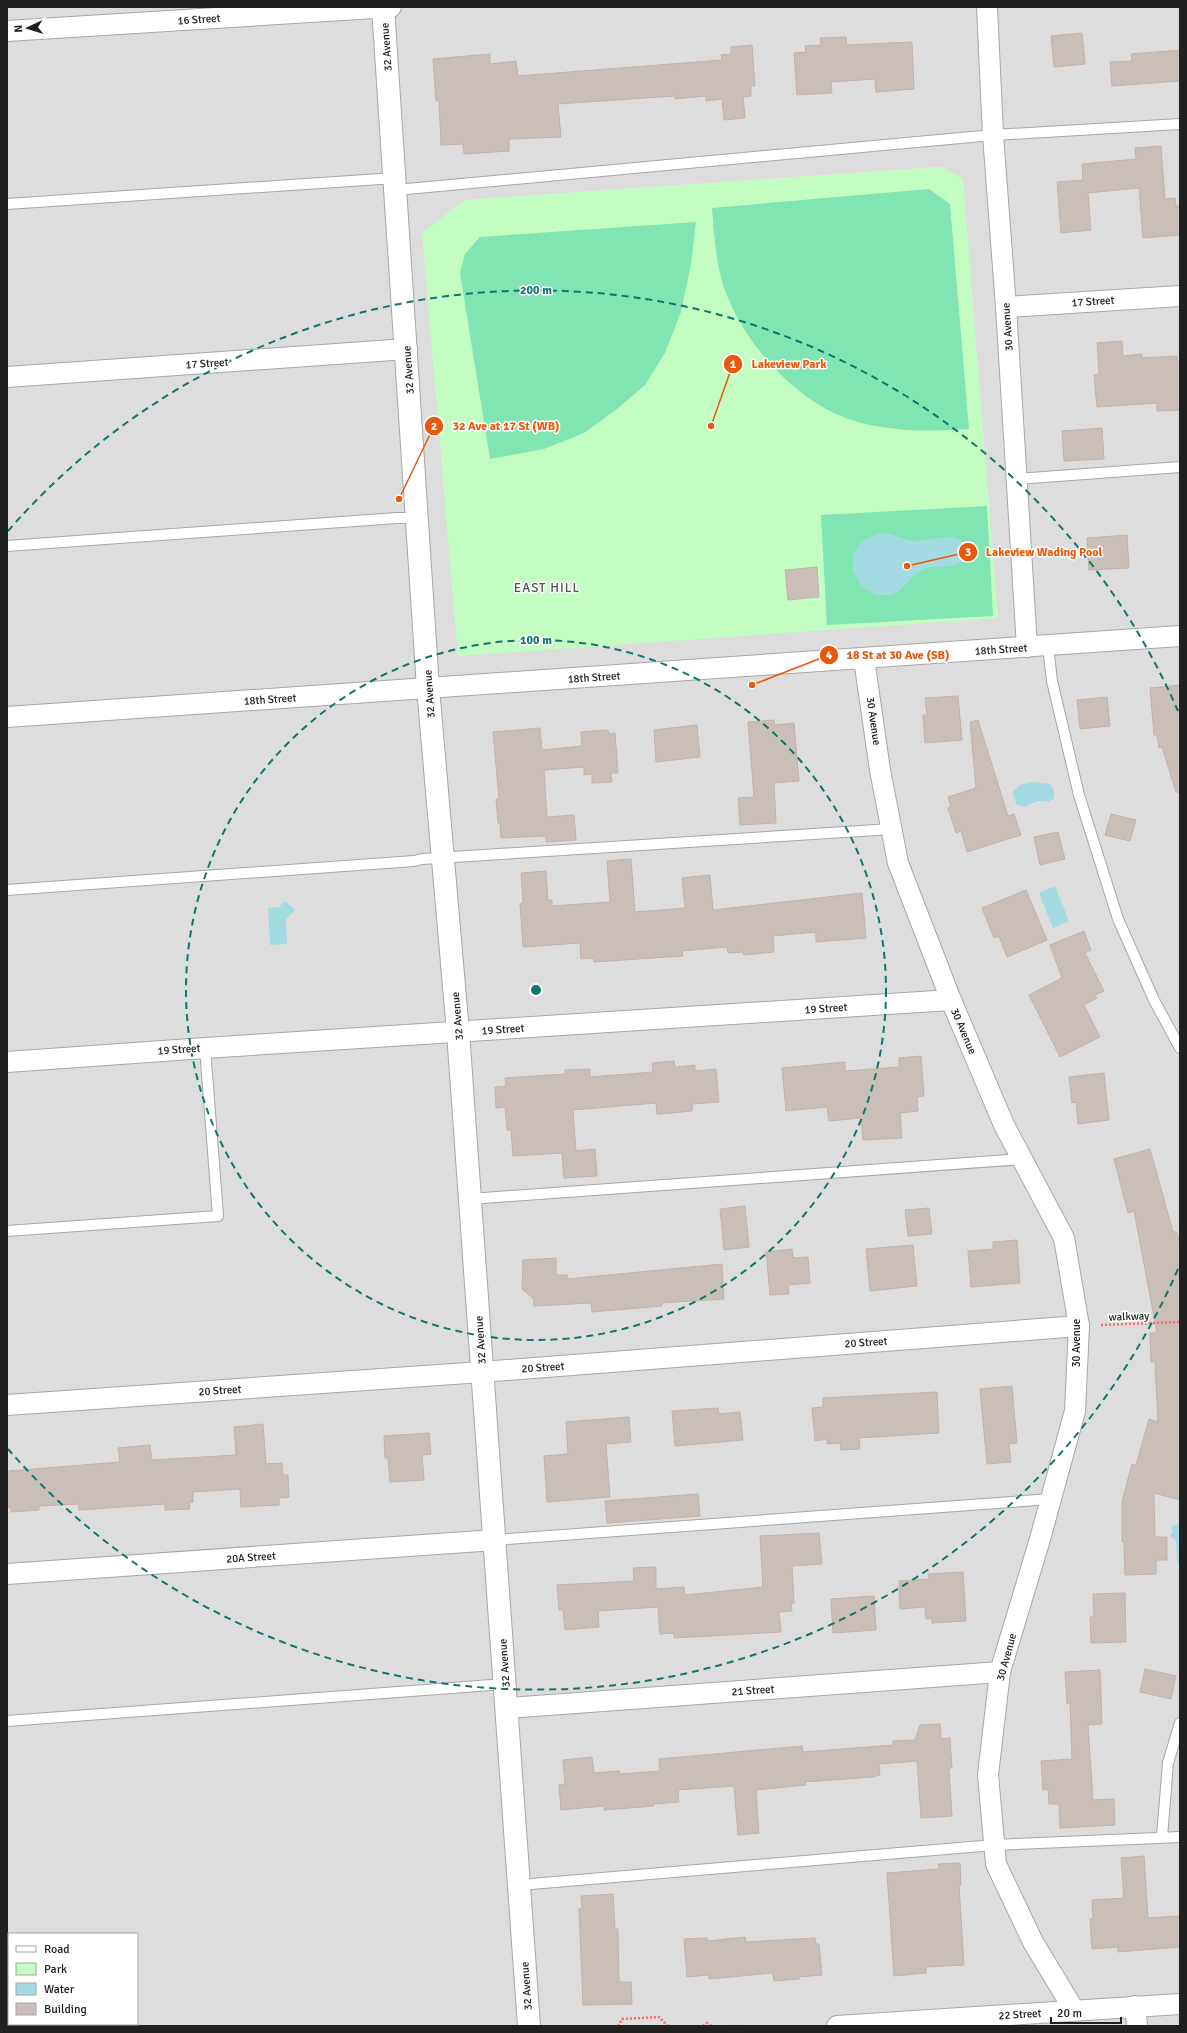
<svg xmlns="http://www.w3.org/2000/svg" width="1187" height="2033" font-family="Signika,sans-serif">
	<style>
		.residential { fill: #dedddd; fill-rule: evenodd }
		.park { fill: #c4fdc2 }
		.pitch { fill: #80e5b2 }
		.water { fill: #a4dae1 }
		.building { fill: #cabeb9; stroke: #c4b1a7 }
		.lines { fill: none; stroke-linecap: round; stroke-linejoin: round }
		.service-casing { stroke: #a7a7a7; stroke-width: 12 }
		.minor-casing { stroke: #a7a7a7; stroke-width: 22 }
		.tertiary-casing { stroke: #a7a7a7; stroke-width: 24 }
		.path { stroke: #ff6a6b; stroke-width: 2.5; stroke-dasharray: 2 2; stroke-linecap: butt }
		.service { stroke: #fff; stroke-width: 10 }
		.minor { stroke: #fff; stroke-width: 20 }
		.tertiary { stroke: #fff; stroke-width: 22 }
		.ring { fill: none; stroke: #0f766e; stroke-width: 2; stroke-dasharray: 7 5 }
		.labels { text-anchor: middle; stroke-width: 3; stroke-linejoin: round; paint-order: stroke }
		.street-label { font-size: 11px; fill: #202020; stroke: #fff }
		.quarter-label { font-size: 13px; letter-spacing: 1px; fill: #535353; stroke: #fff }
		.centre { fill: #0f766e; stroke: #fff; stroke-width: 2 }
		.ring-label { font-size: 12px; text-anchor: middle; font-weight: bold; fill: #0f766e; stroke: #fff; stroke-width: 3; stroke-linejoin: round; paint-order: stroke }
		.leader { fill: none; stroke: #e8590c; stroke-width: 1.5 }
		.callout-dot { fill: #e8590c; stroke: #fff; stroke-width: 1.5 }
		.mark-label { font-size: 12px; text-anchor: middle; font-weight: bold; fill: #fff }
		.callout-label { font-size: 12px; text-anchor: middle; font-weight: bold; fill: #e8590c; stroke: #fff; stroke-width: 3; stroke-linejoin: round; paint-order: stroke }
	</style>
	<rect width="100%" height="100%" fill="#f1ece6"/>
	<path class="residential" d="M 7,7 L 1180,7 L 1180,2026 L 7,2026 ZM 940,167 L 963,179 L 465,200 ZM 9,1934 L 137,1934 L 137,2024 L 9,2024 Z"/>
	<path class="park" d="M 941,167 L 963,179 L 998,618 L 458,656 L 422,233 L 465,200 Z"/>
	<g class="pitch">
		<path d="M 929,189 L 950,204 L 969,429 C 936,431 903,432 870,425 C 805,413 746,349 724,288 C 716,263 714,234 712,208 Z"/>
		<path d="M 696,222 L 691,264 L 681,312 L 665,353 L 645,385 L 617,409 L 584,433 L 544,449 L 490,459 L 460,273 L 465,254 L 480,237 Z"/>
		<path d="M 987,506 L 993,616 L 827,625 L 821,515 Z"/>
	</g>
	<g class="water">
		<path d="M 885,533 C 895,535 905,540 916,541 C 931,542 955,528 966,546 C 970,553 966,558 962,563 C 956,565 950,566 944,567 C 938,568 932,566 926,568 C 909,572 906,594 887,595 C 850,598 835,539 885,533 Z"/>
		<path d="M 1031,782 L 1050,784 L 1054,790 L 1054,798 L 1049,802 C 1036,800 1037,801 1025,807 L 1017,805 L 1013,796 L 1013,791 L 1020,785 Z"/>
		<path d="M 1055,886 L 1069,921 L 1053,928 L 1039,893 Z"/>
		<path d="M 285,901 L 295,910 L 286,919 L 287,944 L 270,945 L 268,908 L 279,907 Z"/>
		<path d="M 1180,1522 L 1180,1564 L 1178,1564 L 1176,1541 L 1170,1536 L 1173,1531 L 1171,1528 L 1173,1525 L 1176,1526 Z"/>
	</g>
	<g class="building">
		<path d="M 1082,33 L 1085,64 L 1054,67 L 1051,36 Z"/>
		<path d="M 846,37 L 847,45 L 912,42 L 914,89 L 876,92 L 875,79 L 831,82 L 832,93 L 797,95 L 794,53 L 806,52 L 805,46 L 821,45 L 820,38 Z"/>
		<path d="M 752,45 L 755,86 L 751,86 L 751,96 L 743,97 L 745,118 L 724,120 L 722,99 L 706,101 L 706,96 L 675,99 L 675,96 L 558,104 L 561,137 L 509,139 L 509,151 L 464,154 L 463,144 L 441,145 L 439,101 L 436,101 L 433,59 L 490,54 L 490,64 L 516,61 L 518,76 L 722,60 L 721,55 L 731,54 L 731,47 Z"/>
		<path d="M 1180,50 L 1180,81 L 1112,86 L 1110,62 L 1132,61 L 1131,54 Z"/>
		<path d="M 1161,146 L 1165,199 L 1175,198 L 1176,206 L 1180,206 L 1180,235 L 1143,238 L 1139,188 L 1088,193 L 1091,230 L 1061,233 L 1057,182 L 1083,180 L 1082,164 L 1136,159 L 1135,148 Z"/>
		<path d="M 1122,341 L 1123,356 L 1142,354 L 1142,358 L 1177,356 L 1177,361 L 1180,361 L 1180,410 L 1157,411 L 1157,403 L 1097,407 L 1094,375 L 1099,374 L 1097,343 Z"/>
		<path d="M 1102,428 L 1104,459 L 1064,461 L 1062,431 Z"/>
		<path d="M 1127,535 L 1129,568 L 1089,570 L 1087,538 Z"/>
		<path d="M 817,567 L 819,597 L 788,600 L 785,570 Z"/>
		<path d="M 1180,685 L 1180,792 L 1176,792 L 1162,747 L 1159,748 L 1157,735 L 1154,735 L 1150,688 Z"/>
		<path d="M 958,696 L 962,740 L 925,743 L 923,715 L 927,715 L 925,698 Z"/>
		<path d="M 1107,697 L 1110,726 L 1080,729 L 1077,700 Z"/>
		<path d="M 774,720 L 775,725 L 794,723 L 799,781 L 774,783 L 776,823 L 740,825 L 738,798 L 754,797 L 748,722 Z"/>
		<path d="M 978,720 L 1008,816 L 1014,814 L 1021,835 L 967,852 L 961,831 L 956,833 L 948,808 L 951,807 L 948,797 L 976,788 L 970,722 Z"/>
		<path d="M 697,725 L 700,757 L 656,762 L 654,730 Z"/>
		<path d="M 540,728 L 542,750 L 582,746 L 581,732 L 608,730 L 609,734 L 615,733 L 618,773 L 611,773 L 612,782 L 592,783 L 592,774 L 584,775 L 584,767 L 544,770 L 547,817 L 574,815 L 576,840 L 546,842 L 546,836 L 501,838 L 500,823 L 498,823 L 496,799 L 499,799 L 493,732 Z"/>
		<path d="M 1111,814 L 1136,820 L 1130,841 L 1105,835 Z"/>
		<path d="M 1058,832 L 1065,859 L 1040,865 L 1034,837 Z"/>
		<path d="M 631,859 L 635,912 L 685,908 L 682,878 L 710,875 L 713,910 L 862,893 L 866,938 L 816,942 L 816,932 L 773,936 L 774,952 L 744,955 L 743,952 L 728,953 L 727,947 L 682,951 L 683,956 L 594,962 L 594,958 L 581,959 L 580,943 L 523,947 L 520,904 L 523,903 L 521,873 L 546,871 L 548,900 L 552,900 L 552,906 L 610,902 L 607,861 Z"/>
		<path d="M 1026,890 L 1047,940 L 1007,957 L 999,936 L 994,938 L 982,908 Z"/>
		<path d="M 1084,931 L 1091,950 L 1085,953 L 1104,991 L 1095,995 L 1097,998 L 1084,1005 L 1100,1037 L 1060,1057 L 1029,995 L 1062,978 L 1050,945 Z"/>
		<path d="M 921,1056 L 924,1096 L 917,1097 L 918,1111 L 900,1113 L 902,1138 L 863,1140 L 861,1118 L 829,1121 L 827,1107 L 786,1111 L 782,1068 L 845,1062 L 845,1071 L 899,1067 L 899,1058 Z"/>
		<path d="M 674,1061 L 675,1067 L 695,1065 L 695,1071 L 716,1069 L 719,1102 L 692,1104 L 692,1111 L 662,1114 L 657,1114 L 656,1103 L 573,1110 L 576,1151 L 595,1149 L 597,1176 L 564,1178 L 562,1153 L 513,1156 L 511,1130 L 507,1130 L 505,1107 L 496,1108 L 495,1087 L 506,1086 L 505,1078 L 565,1074 L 565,1070 L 590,1069 L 590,1077 L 653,1072 L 652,1063 Z"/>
		<path d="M 1104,1073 L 1109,1120 L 1078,1124 L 1076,1102 L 1072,1103 L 1069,1077 Z"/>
		<path d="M 1150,1149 L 1173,1232 L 1177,1232 L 1180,1245 L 1180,1500 L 1154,1493 L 1155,1537 L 1167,1537 L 1167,1560 L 1156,1560 L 1156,1574 L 1125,1575 L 1124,1542 L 1122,1542 L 1122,1501 L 1132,1464 L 1136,1465 L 1149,1419 L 1158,1422 L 1155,1362 L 1151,1362 L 1150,1333 L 1157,1333 L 1134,1211 L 1128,1213 L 1114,1159 Z"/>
		<path d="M 745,1206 L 749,1247 L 724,1250 L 720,1209 Z"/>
		<path d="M 929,1208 L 932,1234 L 908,1236 L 905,1210 Z"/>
		<path d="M 1017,1240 L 1020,1283 L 971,1287 L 968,1251 L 993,1249 L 993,1242 Z"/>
		<path d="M 913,1245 L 917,1286 L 870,1291 L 866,1249 Z"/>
		<path d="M 792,1249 L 793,1258 L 808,1257 L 810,1283 L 788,1285 L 789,1294 L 770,1295 L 766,1252 Z"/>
		<path d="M 556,1258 L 556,1275 L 567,1275 L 567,1279 L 722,1264 L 724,1299 L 661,1303 L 662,1306 L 592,1312 L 591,1303 L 534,1306 L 533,1298 L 522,1289 L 523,1260 Z"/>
		<path d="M 1012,1386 L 1017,1443 L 1009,1444 L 1011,1462 L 987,1464 L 980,1389 Z"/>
		<path d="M 937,1392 L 939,1433 L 859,1438 L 860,1449 L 841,1450 L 840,1443 L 827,1444 L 827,1439 L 815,1441 L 812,1408 L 823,1407 L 823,1398 Z"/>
		<path d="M 718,1408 L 719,1414 L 740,1412 L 743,1440 L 675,1446 L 672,1411 Z"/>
		<path d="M 629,1417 L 631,1442 L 606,1444 L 610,1497 L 547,1502 L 544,1456 L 568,1454 L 566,1422 Z"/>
		<path d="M 263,1424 L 266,1464 L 282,1463 L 283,1475 L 288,1475 L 289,1497 L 279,1498 L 279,1505 L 241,1507 L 240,1489 L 193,1492 L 193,1502 L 189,1503 L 190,1509 L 165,1510 L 165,1504 L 79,1510 L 79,1504 L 39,1506 L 39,1510 L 11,1512 L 11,1507 L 7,1508 L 7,1478 L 9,1477 L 9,1471 L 120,1462 L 118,1448 L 150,1445 L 152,1460 L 236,1455 L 234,1427 Z"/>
		<path d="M 429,1433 L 431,1454 L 422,1455 L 424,1480 L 390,1482 L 388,1458 L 385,1458 L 384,1436 Z"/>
		<path d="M 698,1494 L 700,1516 L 607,1523 L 605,1501 Z"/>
		<path d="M 819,1533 L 822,1564 L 792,1566 L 794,1603 L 791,1604 L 792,1611 L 779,1612 L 781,1632 L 674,1638 L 674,1633 L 660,1634 L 658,1607 L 598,1611 L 599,1627 L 565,1630 L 563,1610 L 559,1610 L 557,1585 L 634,1581 L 633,1568 L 656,1567 L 656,1589 L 684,1587 L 685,1595 L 763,1587 L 760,1536 Z"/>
		<path d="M 963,1572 L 966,1621 L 932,1623 L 932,1618 L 926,1619 L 925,1607 L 900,1609 L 899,1581 L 929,1579 L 928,1574 Z"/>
		<path d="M 1125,1593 L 1126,1642 L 1091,1643 L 1090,1617 L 1094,1617 L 1093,1594 Z"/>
		<path d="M 874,1596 L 876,1630 L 833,1633 L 831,1599 Z"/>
		<path d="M 1145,1669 L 1176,1676 L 1171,1699 L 1140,1692 Z"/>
		<path d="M 1100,1670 L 1102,1724 L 1088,1725 L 1093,1800 L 1114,1799 L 1115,1825 L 1060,1828 L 1059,1804 L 1049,1804 L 1048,1789 L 1043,1790 L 1041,1761 L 1072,1759 L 1070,1703 L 1067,1704 L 1065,1672 Z"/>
		<path d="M 940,1724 L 941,1739 L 950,1738 L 952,1768 L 949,1768 L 952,1816 L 921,1818 L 917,1761 L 879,1764 L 880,1775 L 872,1777 L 805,1782 L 806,1785 L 756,1790 L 759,1833 L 738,1835 L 734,1786 L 678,1790 L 679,1802 L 654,1804 L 654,1806 L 604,1810 L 604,1806 L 561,1810 L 559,1785 L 565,1784 L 563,1760 L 592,1757 L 594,1773 L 619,1771 L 620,1774 L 660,1771 L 659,1759 L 802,1746 L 803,1752 L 893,1745 L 893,1741 L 915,1740 L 920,1725 Z"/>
		<path d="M 1144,1856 L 1148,1918 L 1180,1916 L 1180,1947 L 1118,1952 L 1118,1947 L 1092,1949 L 1090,1919 L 1093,1919 L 1092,1900 L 1124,1898 L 1121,1858 Z"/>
		<path d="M 960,1863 L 961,1885 L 959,1885 L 964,1965 L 926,1967 L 926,1973 L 894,1976 L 887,1873 L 939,1869 L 938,1864 Z"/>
		<path d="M 613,1894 L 615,1929 L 618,1929 L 619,1982 L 631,1982 L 632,2004 L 583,2005 L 579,1909 L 582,1909 L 581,1896 Z"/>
		<path d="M 745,1937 L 746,1942 L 815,1938 L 816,1944 L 819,1944 L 822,1975 L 799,1977 L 799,1979 L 774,1981 L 773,1973 L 709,1979 L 709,1975 L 687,1977 L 684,1939 L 707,1938 L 708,1941 Z"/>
	</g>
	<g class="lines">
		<defs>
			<g id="service">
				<path d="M 396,190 L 993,135 L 1180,124"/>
				<path d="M 7,204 L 395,178"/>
				<path d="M 1017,479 L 1180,467"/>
				<path d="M 7,546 L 397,518 L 418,518"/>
				<path d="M 1048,646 L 1052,681 L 1079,795 L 1118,919 L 1154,1000 L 1180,1048"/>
				<path d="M 7,890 L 414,861 L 422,859 L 892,829"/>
				<path d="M 470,1199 L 1023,1159"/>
				<path d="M 7,1231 L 218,1216 L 205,1048"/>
				<path d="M 495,1540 L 1051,1499"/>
				<path d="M 7,1721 L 505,1684"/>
				<path d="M 1162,1837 L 1168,1763 L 1180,1723"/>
				<path d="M 519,1885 L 994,1845 L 1180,1837"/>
			</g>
			<g id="minor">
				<path d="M 987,7 L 993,135 L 1006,307 L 1027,647"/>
				<path d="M 7,31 L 391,7"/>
				<path d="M 1006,307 L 1180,296"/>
				<path d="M 7,377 L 407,349"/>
				<path d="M 864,659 L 880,770 L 898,863 L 951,1000 L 1004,1125 L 1064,1238 L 1079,1326 L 1075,1411 L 1040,1539 L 1000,1672 L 988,1775 L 996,1864 L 1033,1942 L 1074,2010"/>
				<path d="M 7,717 L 1180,636"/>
				<path d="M 7,1062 L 205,1048 L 951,1000"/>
				<path d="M 7,1405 L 482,1372 L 1079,1326"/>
				<path d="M 7,1574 L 495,1540"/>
				<path d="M 507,1708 L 1000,1672"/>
				<path d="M 1135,2006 L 1137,2026"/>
				<path d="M 837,2026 L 1180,2004"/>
			</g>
			<path id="tertiary" d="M 383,7 L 428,688 L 458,1032 L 529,2026"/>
		</defs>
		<use href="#service" class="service-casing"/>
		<use href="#minor" class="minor-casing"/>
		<use href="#tertiary" class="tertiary-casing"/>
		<g class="path">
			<path d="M 1101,1325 L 1180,1322"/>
			<path d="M 618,2026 L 622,2019 L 659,2017 L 668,2026"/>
			<path d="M 703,2026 L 707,2023 L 711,2026"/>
			<path d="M 731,2026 L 742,2026"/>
		</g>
		<use href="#service" class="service"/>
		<use href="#minor" class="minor"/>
		<use href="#tertiary" class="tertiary"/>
	</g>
	<g class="ring">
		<circle cx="536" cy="990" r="350"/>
		<path d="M1178 1269A700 700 0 0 1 8 1449M8 531A700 700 0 0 1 1178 711"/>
	</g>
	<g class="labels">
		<g class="street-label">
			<text transform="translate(199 19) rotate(-4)" y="4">16 Street</text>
			<text transform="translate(386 47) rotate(-94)" y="4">32 Avenue</text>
			<text transform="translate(1093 301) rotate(-4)" y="4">17 Street</text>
			<text transform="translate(1007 327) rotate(-94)" y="4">30 Avenue</text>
			<text transform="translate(207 363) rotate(-4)" y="4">17 Street</text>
			<text transform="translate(408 370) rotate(-94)" y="4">32 Avenue</text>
			<text transform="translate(1001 649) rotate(-4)" y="4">18th Street</text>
			<text transform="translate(594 677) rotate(-4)" y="4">18th Street</text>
			<text transform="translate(429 694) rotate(-94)" y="4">32 Avenue</text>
			<text transform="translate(270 699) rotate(-4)" y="4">18th Street</text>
			<text transform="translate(874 721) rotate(82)" y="4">30 Avenue</text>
			<text transform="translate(826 1008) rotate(-4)" y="4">19 Street</text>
			<text transform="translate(457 1016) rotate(-95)" y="4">32 Avenue</text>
			<text transform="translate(503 1029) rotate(-4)" y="4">19 Street</text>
			<text transform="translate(964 1031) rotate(67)" y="4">30 Avenue</text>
			<text transform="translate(179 1049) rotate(-4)" y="4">19 Street</text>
			<text transform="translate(1129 1316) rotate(-2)" y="4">walkway</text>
			<text transform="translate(480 1340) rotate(-94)" y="4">32 Avenue</text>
			<text transform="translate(866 1342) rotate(-4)" y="4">20 Street</text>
			<text transform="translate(1076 1343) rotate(-90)" y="4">30 Avenue</text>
			<text transform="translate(543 1367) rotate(-4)" y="4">20 Street</text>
			<text transform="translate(220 1390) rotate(-4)" y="4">20 Street</text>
			<text transform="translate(251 1557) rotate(-4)" y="4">20A Street</text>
			<text transform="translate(1006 1657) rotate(-75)" y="4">30 Avenue</text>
			<text transform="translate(504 1663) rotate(-94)" y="4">32 Avenue</text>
			<text transform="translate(753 1690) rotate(-4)" y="4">21 Street</text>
			<text transform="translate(526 1986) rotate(-94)" y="4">32 Avenue</text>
			<text transform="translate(1020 2014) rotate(-4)" y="4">22 Street</text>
		</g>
		<g class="quarter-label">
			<text x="547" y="592">EAST HILL</text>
		</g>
	</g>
	<circle cx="536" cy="990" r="6" class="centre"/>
	<g class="ring-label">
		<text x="536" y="294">200 m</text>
		<text x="536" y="644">100 m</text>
	</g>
	<path class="leader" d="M711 426L733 364M399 499L434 426M907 566L968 552M752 685L829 655"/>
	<g class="callout-dot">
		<circle cx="711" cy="426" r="4"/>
		<circle cx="399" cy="499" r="4"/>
		<circle cx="907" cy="566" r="4"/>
		<circle cx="752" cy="685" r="4"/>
		<circle cx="733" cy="364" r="10"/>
		<circle cx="434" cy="426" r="10"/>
		<circle cx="968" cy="552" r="10"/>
		<circle cx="829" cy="655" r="10"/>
	</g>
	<g class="mark-label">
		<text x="733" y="368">1</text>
		<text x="434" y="430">2</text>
		<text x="968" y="556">3</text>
		<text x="829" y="659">4</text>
	</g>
	<g class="callout-label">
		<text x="789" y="368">Lakeview Park</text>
		<text x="506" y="430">32 Ave at 17 St (WB)</text>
		<text x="1044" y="556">Lakeview Wading Pool</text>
		<text x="898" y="659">18 St at 30 Ave (SB)</text>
	</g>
	<rect width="1187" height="2033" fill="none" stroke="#202020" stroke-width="16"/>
	<rect x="8" y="1933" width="130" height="92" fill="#ffffff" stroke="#a6a6a6"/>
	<rect x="16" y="1946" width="20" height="6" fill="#ffffff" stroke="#a6a6a6"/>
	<text x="44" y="1953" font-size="12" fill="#202020">Road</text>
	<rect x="16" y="1963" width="20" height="12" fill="#c4fdc2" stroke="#a6a6a6"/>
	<text x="44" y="1973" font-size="12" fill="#202020">Park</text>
	<rect x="16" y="1983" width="20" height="12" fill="#a4dae1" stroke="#a6a6a6"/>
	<text x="44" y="1993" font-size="12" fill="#202020">Water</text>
	<rect x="16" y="2003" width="20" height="12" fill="#cabeb9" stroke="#a6a6a6"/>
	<text x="44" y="2013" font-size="12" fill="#202020">Building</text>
	<g transform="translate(28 28) rotate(266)" stroke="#ffffff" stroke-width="3" paint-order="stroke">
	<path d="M0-3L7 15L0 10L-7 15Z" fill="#202020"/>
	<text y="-6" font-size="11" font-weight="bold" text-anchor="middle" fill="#202020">N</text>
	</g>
	<path d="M1051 2017v6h70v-6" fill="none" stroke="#202020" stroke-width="2"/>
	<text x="1057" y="2017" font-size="12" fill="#202020" stroke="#ffffff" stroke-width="3" paint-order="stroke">20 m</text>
</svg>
